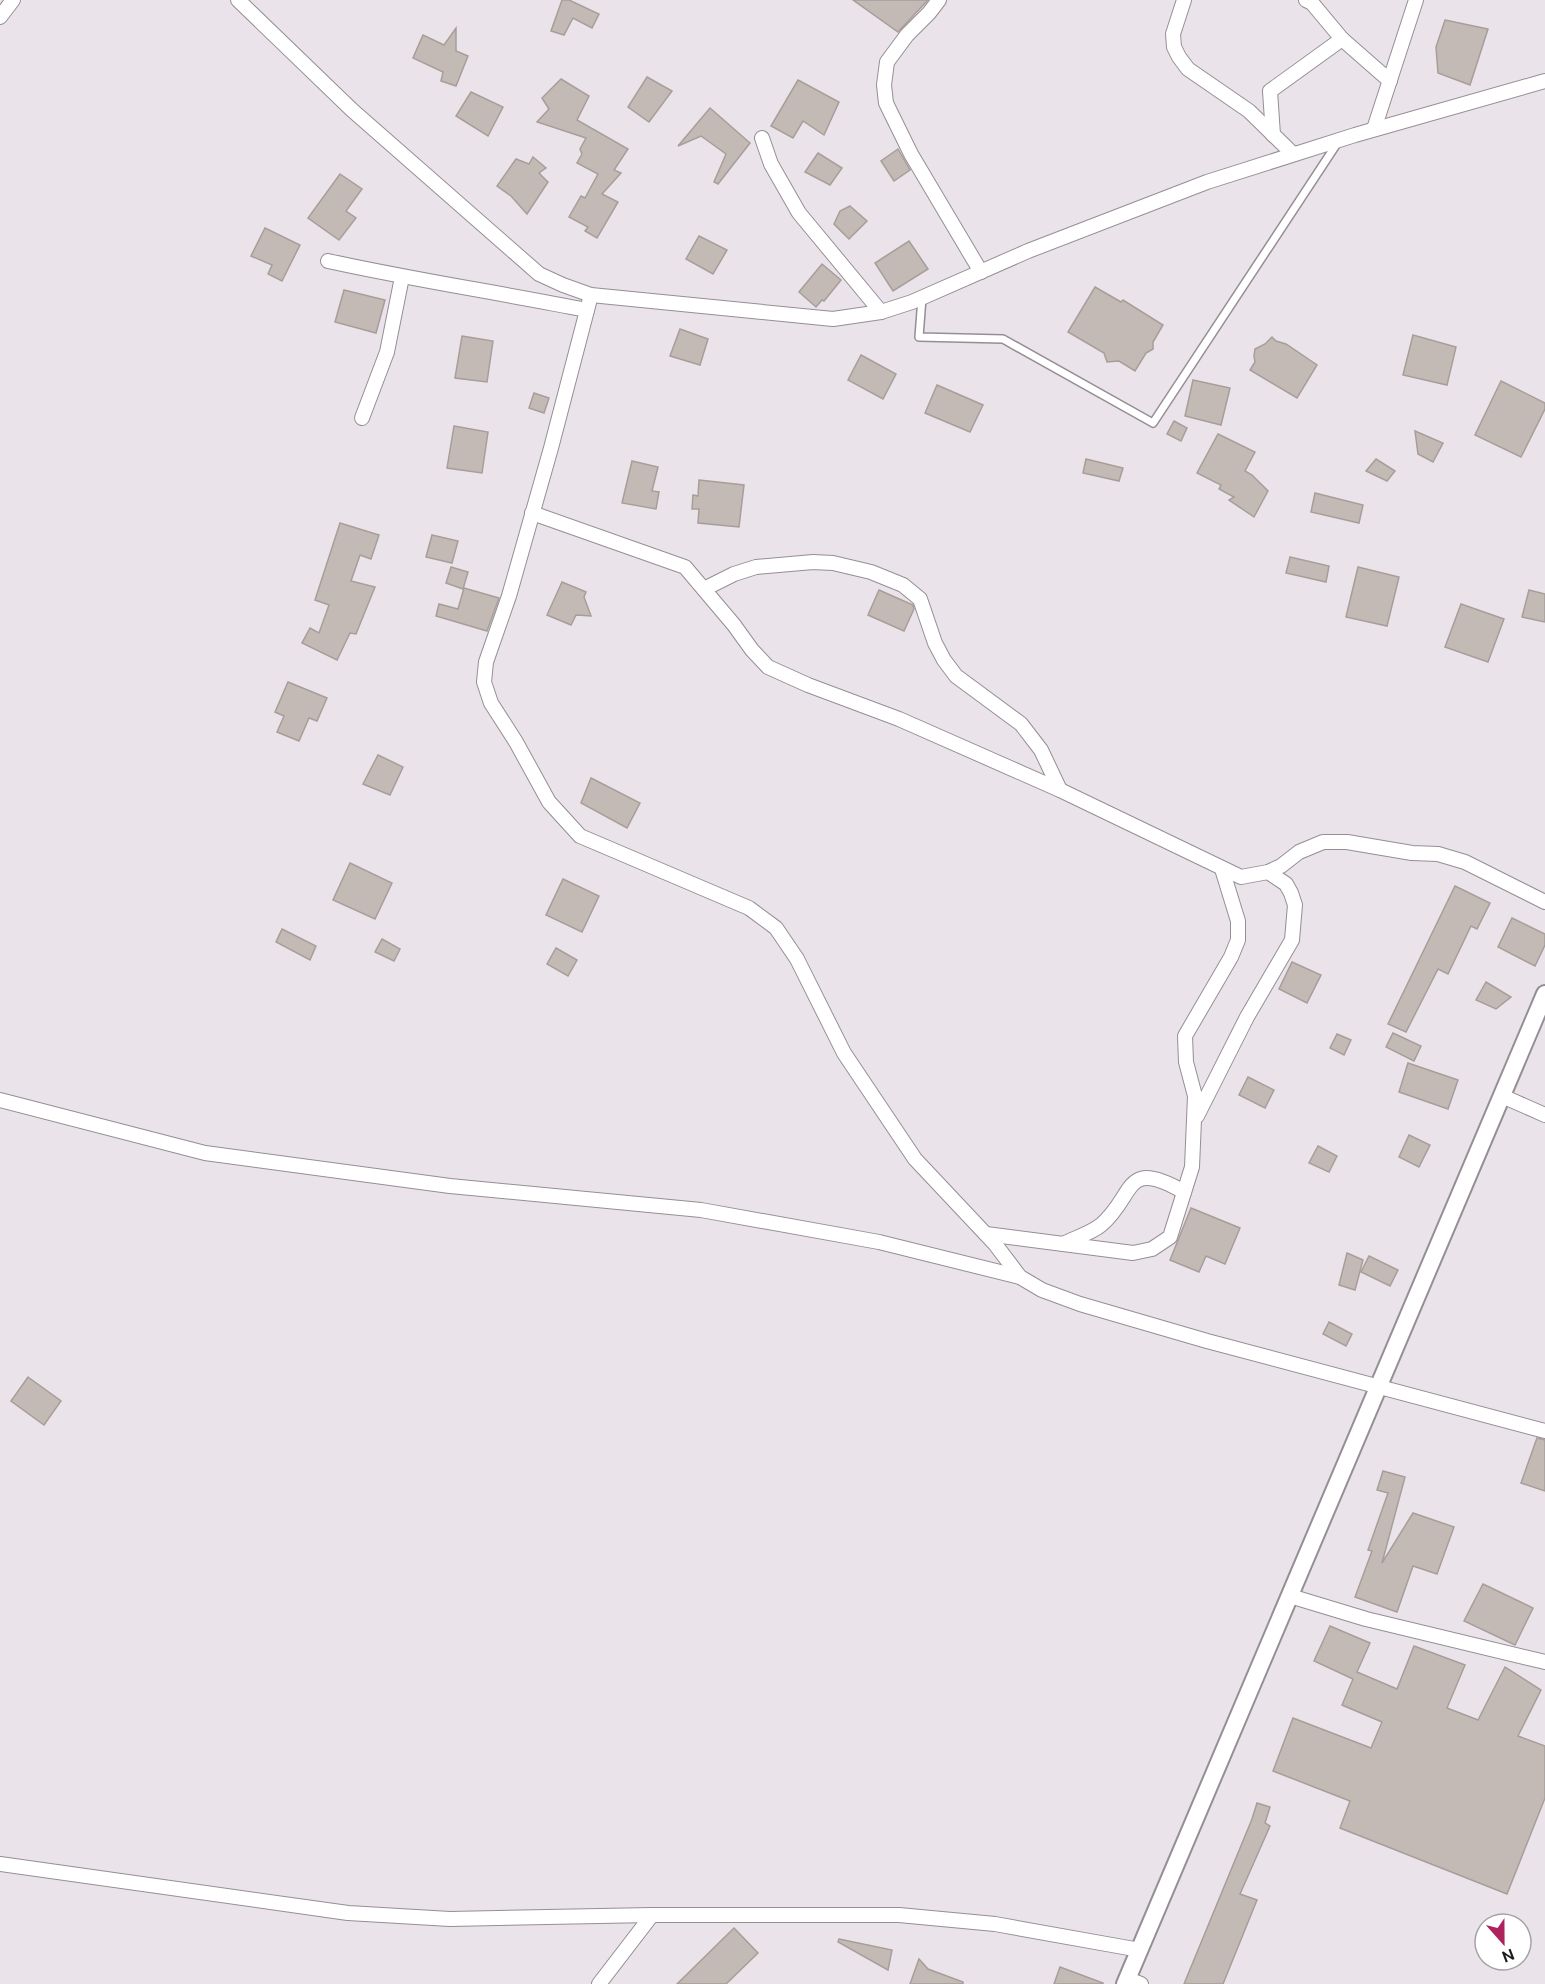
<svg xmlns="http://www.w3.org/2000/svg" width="1545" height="1984" font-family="Ubuntu,sans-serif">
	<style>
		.building { fill: #c3bab6; stroke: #a79e9a; stroke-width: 1.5 }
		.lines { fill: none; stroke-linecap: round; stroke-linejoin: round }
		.service-casing { stroke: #958f95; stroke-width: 10 }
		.minor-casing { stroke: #958f95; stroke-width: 16 }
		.tertiary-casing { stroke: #958f95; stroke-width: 20 }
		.service { stroke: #fff; stroke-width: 7 }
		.minor { stroke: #fff; stroke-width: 14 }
		.tertiary { stroke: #fff; stroke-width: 16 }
	</style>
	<rect width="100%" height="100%" fill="#eae3ea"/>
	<g class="building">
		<path d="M 562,0 L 569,0 L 599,14 L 592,28 L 573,18 L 564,35 L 551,31 Z"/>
		<path d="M 853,0 L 928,0 L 898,32 Z"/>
		<path d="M 1445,20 L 1488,29 L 1470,85 L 1438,73 L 1436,47 Z"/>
		<path d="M 456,28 L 456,51 L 468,56 L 456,86 L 441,81 L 443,72 L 413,58 L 423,35 L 444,45 Z"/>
		<path d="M 647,77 L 672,91 L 649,122 L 628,107 Z"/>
		<path d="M 561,79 L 589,96 L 577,120 L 628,149 L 614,170 L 621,173 L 602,194 L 618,202 L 597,238 L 585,231 L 588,227 L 569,217 L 581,196 L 585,198 L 598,174 L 577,163 L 582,154 L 580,149 L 586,138 L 537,122 L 549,109 L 542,98 Z"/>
		<path d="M 798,80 L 839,102 L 824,135 L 803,121 L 793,138 L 771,126 Z"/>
		<path d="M 471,92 L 503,107 L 488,136 L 456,116 Z"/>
		<path d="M 710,108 L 750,143 L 718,184 L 714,182 L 726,154 L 701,136 L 678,146 Z"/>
		<path d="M 898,149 L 910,170 L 894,181 L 881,161 Z"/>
		<path d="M 818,153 L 842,168 L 830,185 L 805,172 Z"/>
		<path d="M 533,157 L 546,168 L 539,173 L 548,182 L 527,214 L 511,196 L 497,186 L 516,159 L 529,164 Z"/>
		<path d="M 340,174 L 362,189 L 346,211 L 356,218 L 339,240 L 308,218 Z"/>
		<path d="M 850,206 L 867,221 L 849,239 L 834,224 L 840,211 Z"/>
		<path d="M 265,228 L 300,245 L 282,281 L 268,274 L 272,265 L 251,256 Z"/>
		<path d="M 699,236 L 727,250 L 713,274 L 686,259 Z"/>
		<path d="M 909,241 L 928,269 L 893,291 L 875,263 Z"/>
		<path d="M 822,264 L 841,280 L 824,301 L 822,300 L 816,307 L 799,292 Z"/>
		<path d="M 1095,287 L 1121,302 L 1123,300 L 1163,325 L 1153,342 L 1153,349 L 1146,353 L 1135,371 L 1119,361 L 1107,362 L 1104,353 L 1068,332 Z"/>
		<path d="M 344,290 L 385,300 L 376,333 L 335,322 Z"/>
		<path d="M 680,329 L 708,339 L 700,365 L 670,356 Z"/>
		<path d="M 1413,335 L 1456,347 L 1447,385 L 1403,375 Z"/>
		<path d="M 462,336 L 493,341 L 487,382 L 455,378 Z"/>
		<path d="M 1272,337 L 1276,341 L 1286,344 L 1317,365 L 1297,398 L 1250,370 L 1255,362 L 1254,356 L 1255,349 L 1265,344 Z"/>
		<path d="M 861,355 L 896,374 L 883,399 L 848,380 Z"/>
		<path d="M 1193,380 L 1230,388 L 1221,425 L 1185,416 Z"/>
		<path d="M 1501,381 L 1545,403 L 1545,409 L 1521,457 L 1475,435 Z"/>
		<path d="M 937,385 L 983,405 L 970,432 L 925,413 Z"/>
		<path d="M 534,393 L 549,398 L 544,413 L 529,408 Z"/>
		<path d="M 1174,421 L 1187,428 L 1181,441 L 1167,434 Z"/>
		<path d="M 454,426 L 488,432 L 482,473 L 447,468 Z"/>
		<path d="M 1415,431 L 1443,443 L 1433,462 L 1418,454 Z"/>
		<path d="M 1218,434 L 1255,452 L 1245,471 L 1252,475 L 1268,491 L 1254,517 L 1229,500 L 1234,497 L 1219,489 L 1221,485 L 1197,473 Z"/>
		<path d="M 1086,459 L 1123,468 L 1119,481 L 1083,473 Z"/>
		<path d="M 1376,459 L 1395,471 L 1387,481 L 1366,471 Z"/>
		<path d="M 632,461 L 658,467 L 652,491 L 659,492 L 656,509 L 622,503 Z"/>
		<path d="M 699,480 L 744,485 L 739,527 L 698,523 L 699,509 L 692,509 L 693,495 L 698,496 Z"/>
		<path d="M 1315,493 L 1363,505 L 1359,523 L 1311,512 Z"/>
		<path d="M 340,523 L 379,535 L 371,559 L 360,555 L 351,581 L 375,587 L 356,634 L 350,633 L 337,660 L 302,643 L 310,628 L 319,633 L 329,605 L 315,600 Z"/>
		<path d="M 432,535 L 458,541 L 452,563 L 426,557 Z"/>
		<path d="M 1290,557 L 1329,566 L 1326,582 L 1286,573 Z"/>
		<path d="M 451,567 L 468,572 L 463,589 L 446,583 Z"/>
		<path d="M 1358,567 L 1399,577 L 1387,626 L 1346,617 Z"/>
		<path d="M 562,582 L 586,592 L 584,597 L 591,616 L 576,615 L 571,625 L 547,615 Z"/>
		<path d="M 464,588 L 499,598 L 487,631 L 436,616 L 439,604 L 458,609 Z"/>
		<path d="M 879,590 L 913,605 L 914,609 L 904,631 L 868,615 Z"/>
		<path d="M 1529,590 L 1545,594 L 1545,622 L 1522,617 Z"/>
		<path d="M 1461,604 L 1504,619 L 1488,662 L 1445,647 Z"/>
		<path d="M 288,682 L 327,698 L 317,721 L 309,718 L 299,741 L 277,732 L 284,716 L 275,712 Z"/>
		<path d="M 378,755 L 403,767 L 390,795 L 363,784 Z"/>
		<path d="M 591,778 L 640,803 L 627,828 L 581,803 Z"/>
		<path d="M 350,863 L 392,883 L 375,919 L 333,900 Z"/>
		<path d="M 563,879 L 599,896 L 582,932 L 546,915 Z"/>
		<path d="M 1455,886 L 1490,903 L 1477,929 L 1471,926 L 1448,974 L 1438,969 L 1406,1032 L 1388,1024 Z"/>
		<path d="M 1512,918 L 1545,934 L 1545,945 L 1535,966 L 1498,947 Z"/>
		<path d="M 282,929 L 316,946 L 310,960 L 276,942 Z"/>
		<path d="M 382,939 L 400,949 L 394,961 L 375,952 Z"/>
		<path d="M 556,948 L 577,960 L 568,976 L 547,964 Z"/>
		<path d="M 1292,962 L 1321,975 L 1307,1003 L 1279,989 Z"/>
		<path d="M 1486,982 L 1511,997 L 1496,1009 L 1476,1000 Z"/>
		<path d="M 1393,1033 L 1421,1046 L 1414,1061 L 1386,1047 Z"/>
		<path d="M 1337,1034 L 1351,1040 L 1344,1055 L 1330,1048 Z"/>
		<path d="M 1408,1063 L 1458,1080 L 1448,1109 L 1399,1092 Z"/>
		<path d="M 1248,1077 L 1274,1090 L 1265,1108 L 1239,1095 Z"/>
		<path d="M 1409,1135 L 1430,1145 L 1419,1167 L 1399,1157 Z"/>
		<path d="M 1318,1146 L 1337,1156 L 1329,1172 L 1309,1163 Z"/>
		<path d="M 1191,1208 L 1240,1228 L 1225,1264 L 1206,1256 L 1199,1272 L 1170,1260 Z"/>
		<path d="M 1347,1253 L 1363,1260 L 1355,1290 L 1339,1285 Z"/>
		<path d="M 1369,1256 L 1398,1270 L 1390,1286 L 1361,1272 Z"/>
		<path d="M 1329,1322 L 1352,1334 L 1346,1346 L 1323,1334 Z"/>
		<path d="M 28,1377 L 61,1401 L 44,1425 L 11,1401 Z"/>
		<path d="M 1537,1438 L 1545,1440 L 1545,1491 L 1521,1483 Z"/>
		<path d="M 1383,1471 L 1405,1477 L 1382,1563 L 1413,1513 L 1454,1527 L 1437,1574 L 1413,1566 L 1397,1612 L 1355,1597 L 1372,1551 L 1368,1550 L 1388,1493 L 1377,1490 Z"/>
		<path d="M 1483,1584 L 1533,1608 L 1515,1645 L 1464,1621 Z"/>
		<path d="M 1330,1626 L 1370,1643 L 1357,1672 L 1397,1689 L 1414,1646 L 1465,1665 L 1447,1708 L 1478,1720 L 1505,1667 L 1541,1690 L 1518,1736 L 1545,1746 L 1545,1798 L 1507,1894 L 1340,1828 L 1350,1801 L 1273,1771 L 1293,1718 L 1371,1748 L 1382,1722 L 1342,1705 L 1353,1679 L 1314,1661 Z"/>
		<path d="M 1257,1803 L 1270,1807 L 1265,1823 L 1270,1826 L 1240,1894 L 1257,1900 L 1223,1984 L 1184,1984 L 1252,1819 Z"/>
		<path d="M 734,1928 L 758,1953 L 726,1984 L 677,1984 Z"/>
		<path d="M 839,1939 L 892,1950 L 888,1970 L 838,1942 Z"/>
		<path d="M 919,1959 L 928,1969 L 963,1982 L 963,1984 L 910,1984 Z"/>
		<path d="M 1060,1967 L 1103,1983 L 1103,1984 L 1054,1984 Z"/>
	</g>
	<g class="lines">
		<defs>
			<path id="service" d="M 922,298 L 919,337 L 1003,339 L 1153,423 L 1338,142"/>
			<g id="minor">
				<path d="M 238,0 L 352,110 L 539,274 L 563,285 L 591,295 L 833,319 L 881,312 L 912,302 L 1028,251 L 1207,182 L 1355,135 L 1545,81"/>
				<path d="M 939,0 L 929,13 L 907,35 L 887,62 L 884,85 L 886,103 L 911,154 L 981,272"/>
				<path d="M 1184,0 L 1173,34 L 1174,47 L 1179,57 L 1188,69 L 1249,111 L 1293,154"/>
				<path d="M 1306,0 L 1312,3 L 1342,39"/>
				<path d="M 0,17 L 13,0"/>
				<path d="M 1374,129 L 1416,0"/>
				<path d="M 1273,135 L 1270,91 L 1342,39 L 1390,81"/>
				<path d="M 762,138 L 771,164 L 799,213 L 881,312"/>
				<path d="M 328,261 C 414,280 501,293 587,310"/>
				<path d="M 591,295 L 551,448 L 509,596 L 486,662 L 484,682 L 491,703 L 516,742 L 549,802 L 580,836 L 749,908 L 776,928 L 797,959 L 844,1053 L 915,1159 L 995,1244 L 1020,1277 L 1042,1290 L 1080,1304 L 1207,1341 L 1545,1431"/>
				<path d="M 362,418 L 387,352 L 402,277"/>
				<path d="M 532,513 L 685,567 L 734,625 L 752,650 L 768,667 L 808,685 L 899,719 L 1060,790 L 1241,877 L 1268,872 L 1281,866 L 1299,852 L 1323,842 L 1347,842 L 1412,853 L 1438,854 L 1465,862 L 1545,902"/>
				<path d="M 704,589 L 734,574 L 756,567 L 813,562 L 833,563 L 871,572 L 903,585 L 920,599 L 935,643 L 944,660 L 956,676 L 1021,724 L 1041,750 L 1060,790"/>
				<path d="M 1502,1096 L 1545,1115"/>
				<path d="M 0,1100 L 205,1153 L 450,1186 L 701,1210 L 879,1242 L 1020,1277"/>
				<path d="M 1197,1116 L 1247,1017 L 1292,940 L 1295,905 L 1291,893 L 1286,884 L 1268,872"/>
				<path d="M 986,1234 L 1133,1253 L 1152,1249 L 1170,1237 L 1192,1167 L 1195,1096 L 1186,1062 L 1185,1036 L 1231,957 L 1238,940 L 1238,921 L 1222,869"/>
				<path d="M 1063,1244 C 1075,1238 1091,1233 1101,1225 C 1136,1195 1123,1157 1184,1192"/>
				<path d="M 1290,1596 L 1366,1619 L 1545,1662"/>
				<path d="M 0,1864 L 348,1913 L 450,1919 L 652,1915 L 899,1915 L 995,1924 L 1140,1950"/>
				<path d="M 1128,1979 L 1141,1984"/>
				<path d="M 599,1984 L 652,1915"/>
			</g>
			<path id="tertiary" d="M 1125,1984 L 1545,994"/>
		</defs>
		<use href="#service" class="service-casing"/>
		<use href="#minor" class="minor-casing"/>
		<use href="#tertiary" class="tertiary-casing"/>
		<use href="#service" class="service"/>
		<use href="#minor" class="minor"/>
		<use href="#tertiary" class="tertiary"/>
	</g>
	<g transform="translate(1503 1942) rotate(159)"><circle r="28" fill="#ffffff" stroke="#a5a3a5" stroke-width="1.5"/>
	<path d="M0-4.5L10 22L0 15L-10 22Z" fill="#af225e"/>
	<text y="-9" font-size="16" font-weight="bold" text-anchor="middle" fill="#1d1a1d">N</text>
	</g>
</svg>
